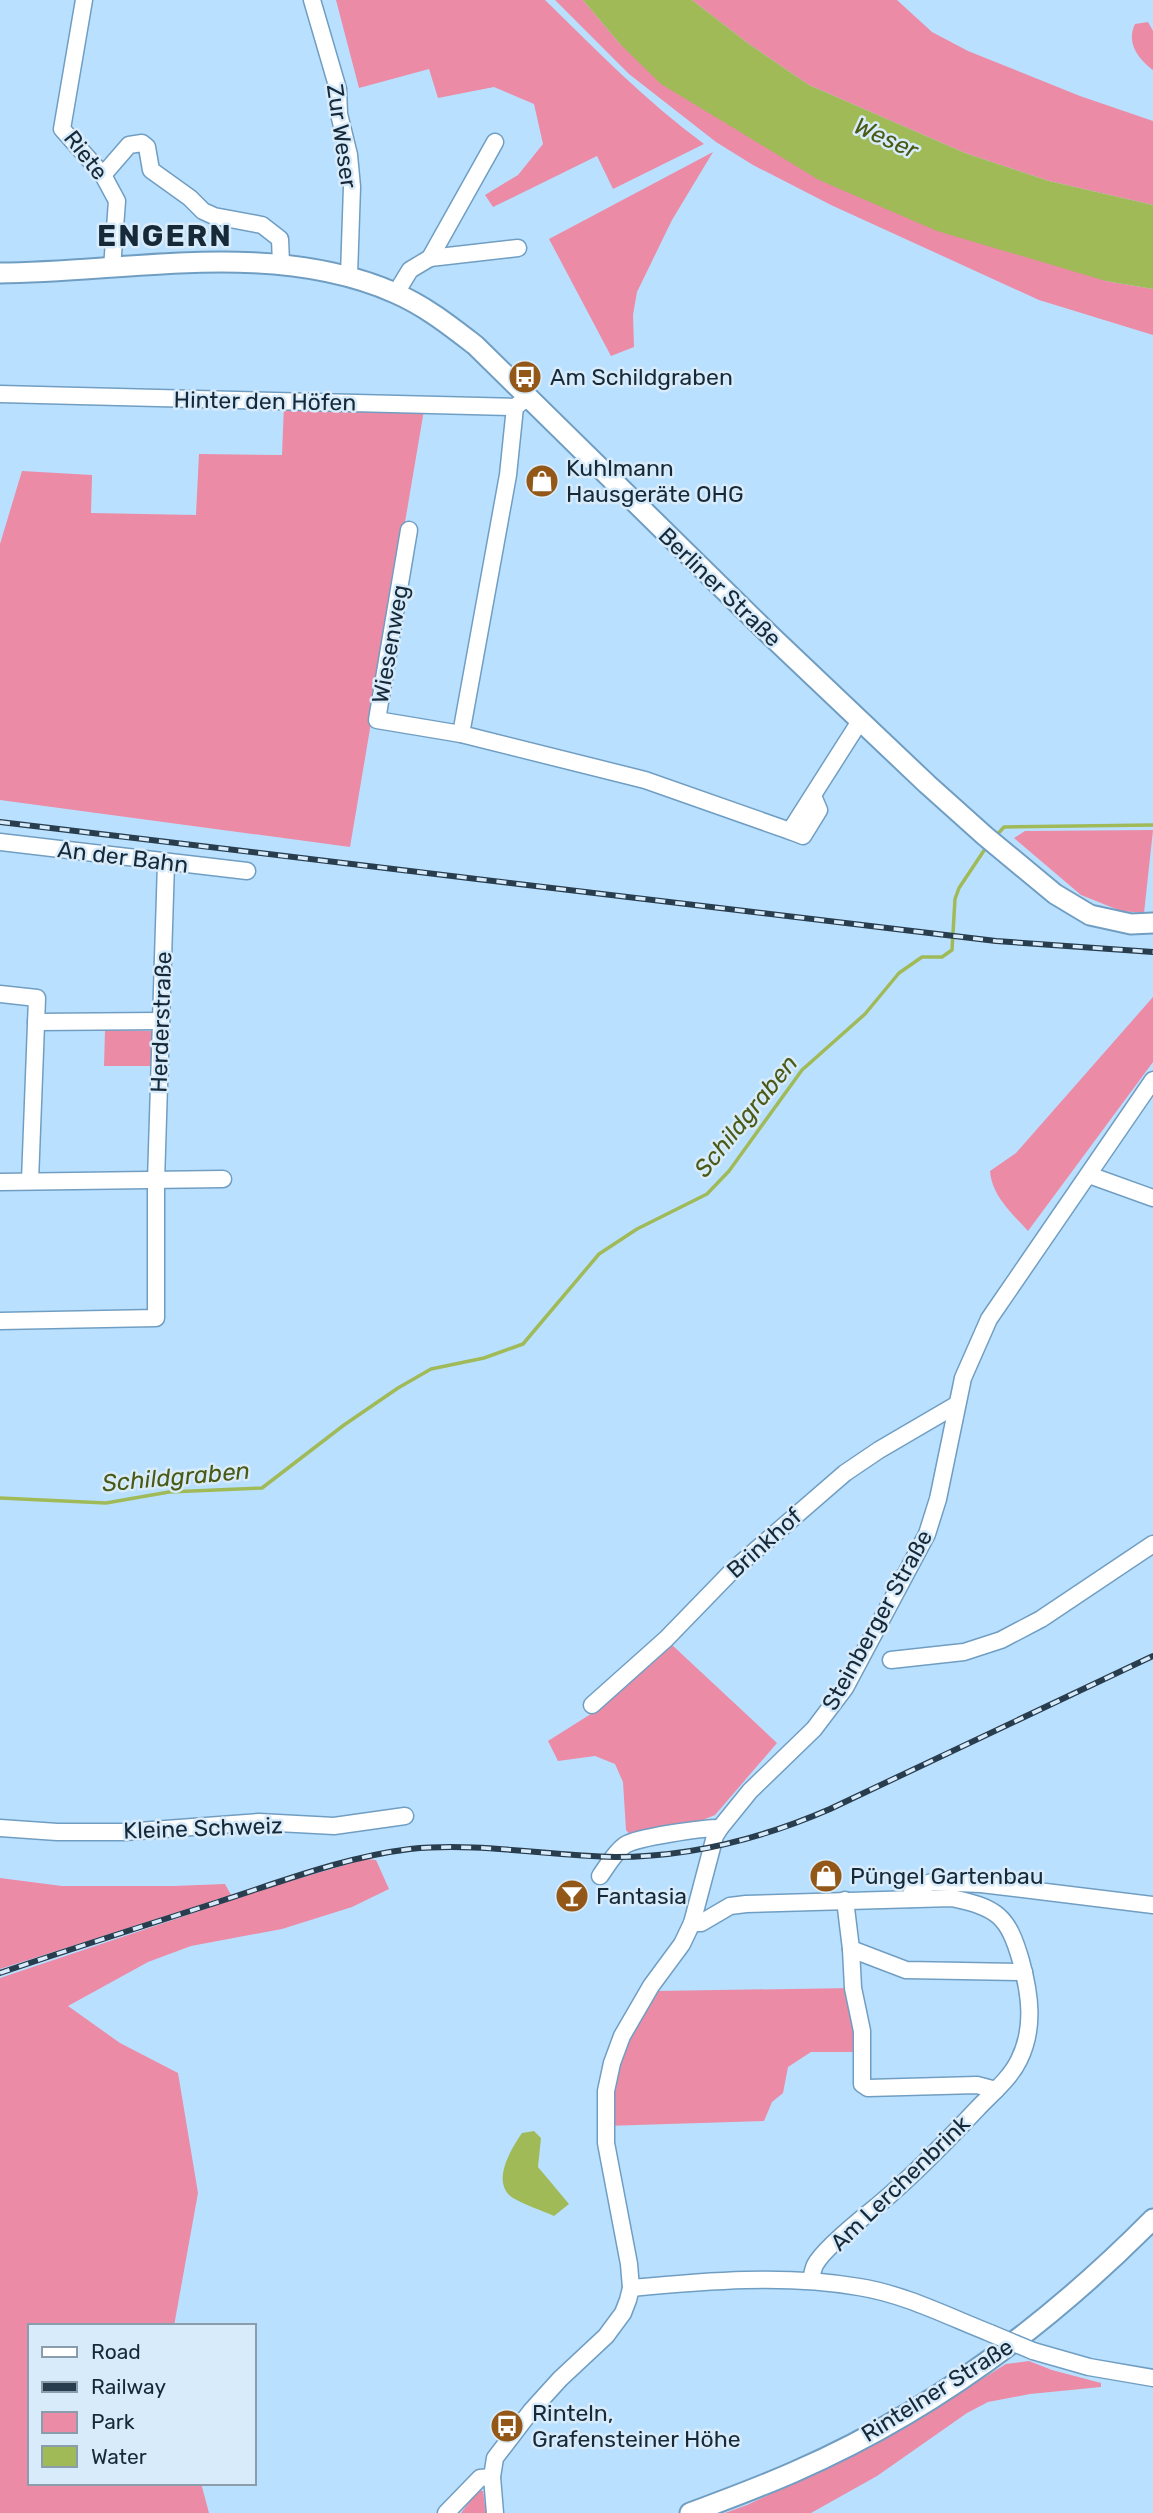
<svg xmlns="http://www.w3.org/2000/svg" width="1153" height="2513" font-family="Rubik,sans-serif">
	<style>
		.green { fill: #eb8ba6 }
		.water { fill: #a0ba58 }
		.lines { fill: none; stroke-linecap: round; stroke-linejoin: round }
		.stream { stroke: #a0ba58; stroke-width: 3.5 }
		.minor-casing { stroke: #709ec2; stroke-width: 19 }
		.major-casing { stroke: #709ec2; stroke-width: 23 }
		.minor { stroke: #fff; stroke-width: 16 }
		.major { stroke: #fff; stroke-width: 19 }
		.rail-casing { stroke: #283d4e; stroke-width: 6 }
		.rail { stroke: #d8ebfa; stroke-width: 3.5; stroke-dasharray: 10; stroke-linecap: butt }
		.minor-bridge-casing { stroke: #709ec2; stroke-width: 19; stroke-linecap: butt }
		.minor-bridge { stroke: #fff; stroke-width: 16 }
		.labels { text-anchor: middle; stroke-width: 5; stroke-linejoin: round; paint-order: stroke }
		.street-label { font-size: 23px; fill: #162938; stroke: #d8ebfa }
		.poi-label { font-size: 23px; fill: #162938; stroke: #d8ebfa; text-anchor: start }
		.water-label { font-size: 24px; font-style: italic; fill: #4a5a14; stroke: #d8ebfa }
		.district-label { font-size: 30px; font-weight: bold; letter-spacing: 2px; fill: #162938; stroke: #d8ebfa }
	</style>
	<rect width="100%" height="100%" fill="#bae0ff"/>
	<g class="green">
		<path d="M 336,0 L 545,0 C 596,50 646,101 704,144 L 613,189 L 597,156 L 493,207 L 485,195 L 518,175 L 543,144 L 534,104 L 494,87 L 438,98 L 429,69 L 359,88 Z"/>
		<path d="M 555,0 L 583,0 L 620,44 L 1106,281 L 1153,289 L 1153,335 L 1039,300 L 831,205 L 753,165 L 716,142 L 629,74 Z"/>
		<path d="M 692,0 L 897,0 L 932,32 L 968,51 L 1080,96 L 1153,121 L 1153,205 L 1049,181 L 965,153 L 809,85 L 749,44 Z"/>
		<path d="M 1148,22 L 1153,31 L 1153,70 C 1138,59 1126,43 1135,24 Z"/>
		<path d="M 713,152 L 672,220 L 637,292 L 633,315 L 634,347 L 611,356 L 549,239 Z"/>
		<path d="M 284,405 L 424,410 L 350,847 L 0,800 L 0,544 L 22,471 L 92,475 L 91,513 L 196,515 L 199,454 L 282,455 Z"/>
		<path d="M 1153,830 L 1144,913 L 1121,911 L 1081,895 L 1014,838 L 1025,831 Z"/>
		<path d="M 1153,997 L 1153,1062 L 1028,1231 C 1012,1213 992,1196 990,1171 L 1016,1153 Z"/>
		<path d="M 105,1030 L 154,1031 L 151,1066 L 104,1066 Z"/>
		<path d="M 671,1644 L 777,1743 L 715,1815 L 698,1822 L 632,1837 L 626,1830 L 623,1782 L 615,1764 L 595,1756 L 558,1761 L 548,1741 L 594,1712 Z"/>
		<path d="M 366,1859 L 376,1860 L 389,1889 L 352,1907 L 282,1929 L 191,1946 L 148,1962 L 68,2006 L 120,2043 L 178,2073 L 198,2193 L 174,2326 L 30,2326 L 30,2483 L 201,2483 L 209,2513 L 0,2513 L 0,1978 L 283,1883 Z"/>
		<path d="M 0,1878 L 62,1886 L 174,1886 L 225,1884 L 231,1895 L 0,1969 Z"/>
		<path d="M 853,1988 L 862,2052 L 811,2052 L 788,2067 L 783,2093 L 772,2102 L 764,2121 L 605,2126 L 619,2063 L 637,2023 L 657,1991 Z"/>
		<path d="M 1029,2361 L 1052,2370 L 1101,2383 L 1101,2387 L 1030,2394 L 988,2402 L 967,2413 L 877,2476 L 811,2513 L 725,2513 L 747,2505 L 847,2458 L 927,2413 L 1006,2364 Z"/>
		<path d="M 478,2490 L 483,2491 L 486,2513 L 461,2513 Z"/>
	</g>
	<g class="water">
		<path d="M 583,0 L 692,0 L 749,44 L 809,85 L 965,153 L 1049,181 L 1153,205 L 1153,289 L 1106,281 L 937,231 L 819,180 L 661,84 L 620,44 Z"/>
		<path d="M 534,2131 L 541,2138 L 538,2167 L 569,2204 L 554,2216 C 541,2210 525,2205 513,2198 C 490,2183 511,2149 522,2133 Z"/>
	</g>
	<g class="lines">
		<g class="stream">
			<path d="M 995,837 L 1004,827 L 1153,825"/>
			<path d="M 0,1498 L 106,1503 L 169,1492 L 262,1488 L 344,1425 L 398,1388 L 431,1369 L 484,1358 L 523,1344 L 599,1254 L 637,1229 L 707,1194 L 729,1171 L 802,1070 L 865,1014 L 899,973 L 922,957 L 942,957 L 952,950 L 955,899 L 959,888 L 987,846"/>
		</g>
		<defs>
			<g id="minor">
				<path d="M 84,0 L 62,129 L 103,175 L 117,201 L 112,268"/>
				<path d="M 312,0 L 338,89 L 339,114 L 349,155 L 352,187 L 349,275"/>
				<path d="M 103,175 L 129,145 L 142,143 L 147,147 L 151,170 L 190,198 L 203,211 L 214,216 L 262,225 L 280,239 L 281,263"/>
				<path d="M 430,258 L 518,248"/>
				<path d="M 396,293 L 410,270 L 430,258 L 495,142"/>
				<path d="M 0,394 L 515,407 L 523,401"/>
				<path d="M 515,407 L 508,475 L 461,734 L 645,780 L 790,831 L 860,721"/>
				<path d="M 409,530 L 377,720 L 461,734"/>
				<path d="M 790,831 L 803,836 L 819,810 L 813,796"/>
				<path d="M 0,842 L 247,871"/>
				<path d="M 0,994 L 37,998 L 30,1181"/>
				<path d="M 36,1022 L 161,1021"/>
				<path d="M 1089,1175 L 1153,1198"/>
				<path d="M 0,1182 L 223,1179"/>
				<path d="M 0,1321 L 156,1318 L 156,1181 L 166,863"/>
				<path d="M 891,1660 L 964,1652 L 1001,1640 L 1041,1619 L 1153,1544"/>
				<path d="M 592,1705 L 666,1639 L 733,1570 L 845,1473 L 879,1450 L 956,1405"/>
				<path d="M 0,1828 L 57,1832 L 125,1832 L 259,1822 L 334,1826 L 405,1816"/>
				<path d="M 600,1876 C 608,1865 614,1853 625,1845 C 638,1837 702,1828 720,1828"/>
				<path d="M 910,1899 L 913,1888 L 932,1882 L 981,1884 L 1153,1905"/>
				<path d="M 845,1900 L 851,1949 L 853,1988 L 862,2031 L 862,2084 L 868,2088 L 977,2085 L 996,2090"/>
				<path d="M 692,1923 L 701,1923 L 730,1906 L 746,1904 L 952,1898 C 998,1908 1008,1916 1021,1961 C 1030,1994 1035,2028 1019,2060 C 1010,2079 991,2094 977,2109 C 945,2143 913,2176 877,2206 C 862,2218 823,2249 815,2265 C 813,2269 812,2275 811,2280"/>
				<path d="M 851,1949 L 906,1970 L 1024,1972"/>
				<path d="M 631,2288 C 706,2281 785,2274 859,2287 C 904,2294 947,2316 990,2333"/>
				<path d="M 1033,2351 L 1089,2367 L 1153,2378"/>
				<path d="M 446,2513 L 480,2478 L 492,2477"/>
				<path d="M 495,2513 L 492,2477 L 495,2458 L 531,2411 L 560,2379 L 606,2336 L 623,2313 L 628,2300 L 631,2288 L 629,2264 L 606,2143 L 606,2091 L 612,2063 L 622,2036 L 651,1986 L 682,1944 L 692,1923 L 715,1836 L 720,1828 L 750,1791 L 814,1729 L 845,1688 L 927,1534 L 938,1499 L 963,1378 L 989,1319 L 1153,1080"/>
			</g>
			<g id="major">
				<path d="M 0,273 C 130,272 272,239 395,293 C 425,306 449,325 475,345 L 770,635 L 927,784 L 985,836 L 1055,894 L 1090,915 L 1131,924 L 1153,923"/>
				<path d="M 690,2513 C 725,2500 760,2487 794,2472 C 930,2413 1049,2324 1153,2219"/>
			</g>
		</defs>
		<use href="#minor" class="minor-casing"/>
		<use href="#major" class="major-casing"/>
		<use href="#minor" class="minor"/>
		<use href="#major" class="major"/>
		<defs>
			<g id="rail">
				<path d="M 0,822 L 996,941 L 1153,952"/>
				<path d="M 0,1973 C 73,1948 147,1925 221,1901 C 283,1881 345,1857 410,1849 C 479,1842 547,1856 615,1857 C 691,1857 761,1839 830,1809 L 1153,1656"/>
			</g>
		</defs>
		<use href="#rail" class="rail-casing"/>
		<use href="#rail" class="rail"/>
		<defs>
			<path id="minor-bridge" d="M 990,2333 L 1033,2351"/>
		</defs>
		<use href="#minor-bridge" class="minor-bridge-casing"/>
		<use href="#minor-bridge" class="minor-bridge"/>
	</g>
	<defs>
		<symbol id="bus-disc" viewBox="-11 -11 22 22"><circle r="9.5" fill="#935818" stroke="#d8ebfa"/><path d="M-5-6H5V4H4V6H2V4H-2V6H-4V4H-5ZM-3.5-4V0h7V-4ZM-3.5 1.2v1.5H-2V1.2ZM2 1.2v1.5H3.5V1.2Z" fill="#fff"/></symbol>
		<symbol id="shop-disc" viewBox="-11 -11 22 22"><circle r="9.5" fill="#935818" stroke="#d8ebfa"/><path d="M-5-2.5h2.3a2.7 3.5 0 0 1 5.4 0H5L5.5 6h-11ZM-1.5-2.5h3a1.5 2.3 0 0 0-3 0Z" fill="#fff"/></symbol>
		<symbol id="bar-disc" viewBox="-11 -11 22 22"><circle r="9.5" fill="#935818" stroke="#d8ebfa"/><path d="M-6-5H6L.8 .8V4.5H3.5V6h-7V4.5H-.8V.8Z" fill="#fff"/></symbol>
	</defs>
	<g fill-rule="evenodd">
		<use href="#bus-disc" x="506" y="358" width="38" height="38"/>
		<use href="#shop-disc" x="523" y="462" width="38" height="38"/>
		<use href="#shop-disc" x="807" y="1857" width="38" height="38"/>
		<use href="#bar-disc" x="553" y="1877" width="38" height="38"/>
		<use href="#bus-disc" x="488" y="2407" width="38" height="38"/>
	</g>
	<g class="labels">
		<g class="street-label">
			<text transform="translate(342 136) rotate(82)" y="8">Zur Weser</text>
			<text transform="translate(86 155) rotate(52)" y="8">Riete</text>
			<text transform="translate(265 401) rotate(1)" y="8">Hinter den Höfen</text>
			<text transform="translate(720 587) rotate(44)" y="8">Berliner Straße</text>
			<text transform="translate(390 644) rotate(-80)" y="8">Wiesenweg</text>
			<text transform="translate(123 857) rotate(7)" y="8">An der Bahn</text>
			<text transform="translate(161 1022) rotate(-88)" y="8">Herderstraße</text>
			<text transform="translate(764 1543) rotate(-42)" y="8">Brinkhof</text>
			<text transform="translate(877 1620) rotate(-61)" y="8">Steinberger Straße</text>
			<text transform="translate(203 1828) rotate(-2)" y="8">Kleine Schweiz</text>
			<text transform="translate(900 2183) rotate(-44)" y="8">Am Lerchenbrink</text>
			<text transform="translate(937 2390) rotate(-32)" y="8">Rintelner Straße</text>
		</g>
		<g class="poi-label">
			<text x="550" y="385">Am Schildgraben</text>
			<text x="566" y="476">Kuhlmann<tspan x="566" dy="26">Hausgeräte OHG</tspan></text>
			<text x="850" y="1884">Püngel Gartenbau</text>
			<text x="596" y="1904">Fantasia</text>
			<text x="532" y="2421">Rinteln,<tspan x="532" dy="26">Grafensteiner Höhe</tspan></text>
		</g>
		<g class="water-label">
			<text transform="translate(886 138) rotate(24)" y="8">Weser</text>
			<text transform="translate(746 1116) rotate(-51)" y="8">Schildgraben</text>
			<text transform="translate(176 1477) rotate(-5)" y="8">Schildgraben</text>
		</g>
		<g class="district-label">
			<text x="165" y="246">ENGERN</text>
		</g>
	</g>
	<rect x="28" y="2324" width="228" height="161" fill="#d8ebfa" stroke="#8a9dac" stroke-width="2"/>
	<rect x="42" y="2347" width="35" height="10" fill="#ffffff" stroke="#8a9dac" stroke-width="2"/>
	<text x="91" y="2359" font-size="21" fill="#162938">Road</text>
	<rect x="42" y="2382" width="35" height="10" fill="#283d4e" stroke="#8a9dac" stroke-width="2"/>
	<text x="91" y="2394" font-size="21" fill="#162938">Railway</text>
	<rect x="42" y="2412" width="35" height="21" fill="#eb8ba6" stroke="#8a9dac" stroke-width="2"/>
	<text x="91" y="2429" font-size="21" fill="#162938">Park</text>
	<rect x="42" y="2446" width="35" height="21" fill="#a0ba58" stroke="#8a9dac" stroke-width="2"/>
	<text x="91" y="2464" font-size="21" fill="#162938">Water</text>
</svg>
